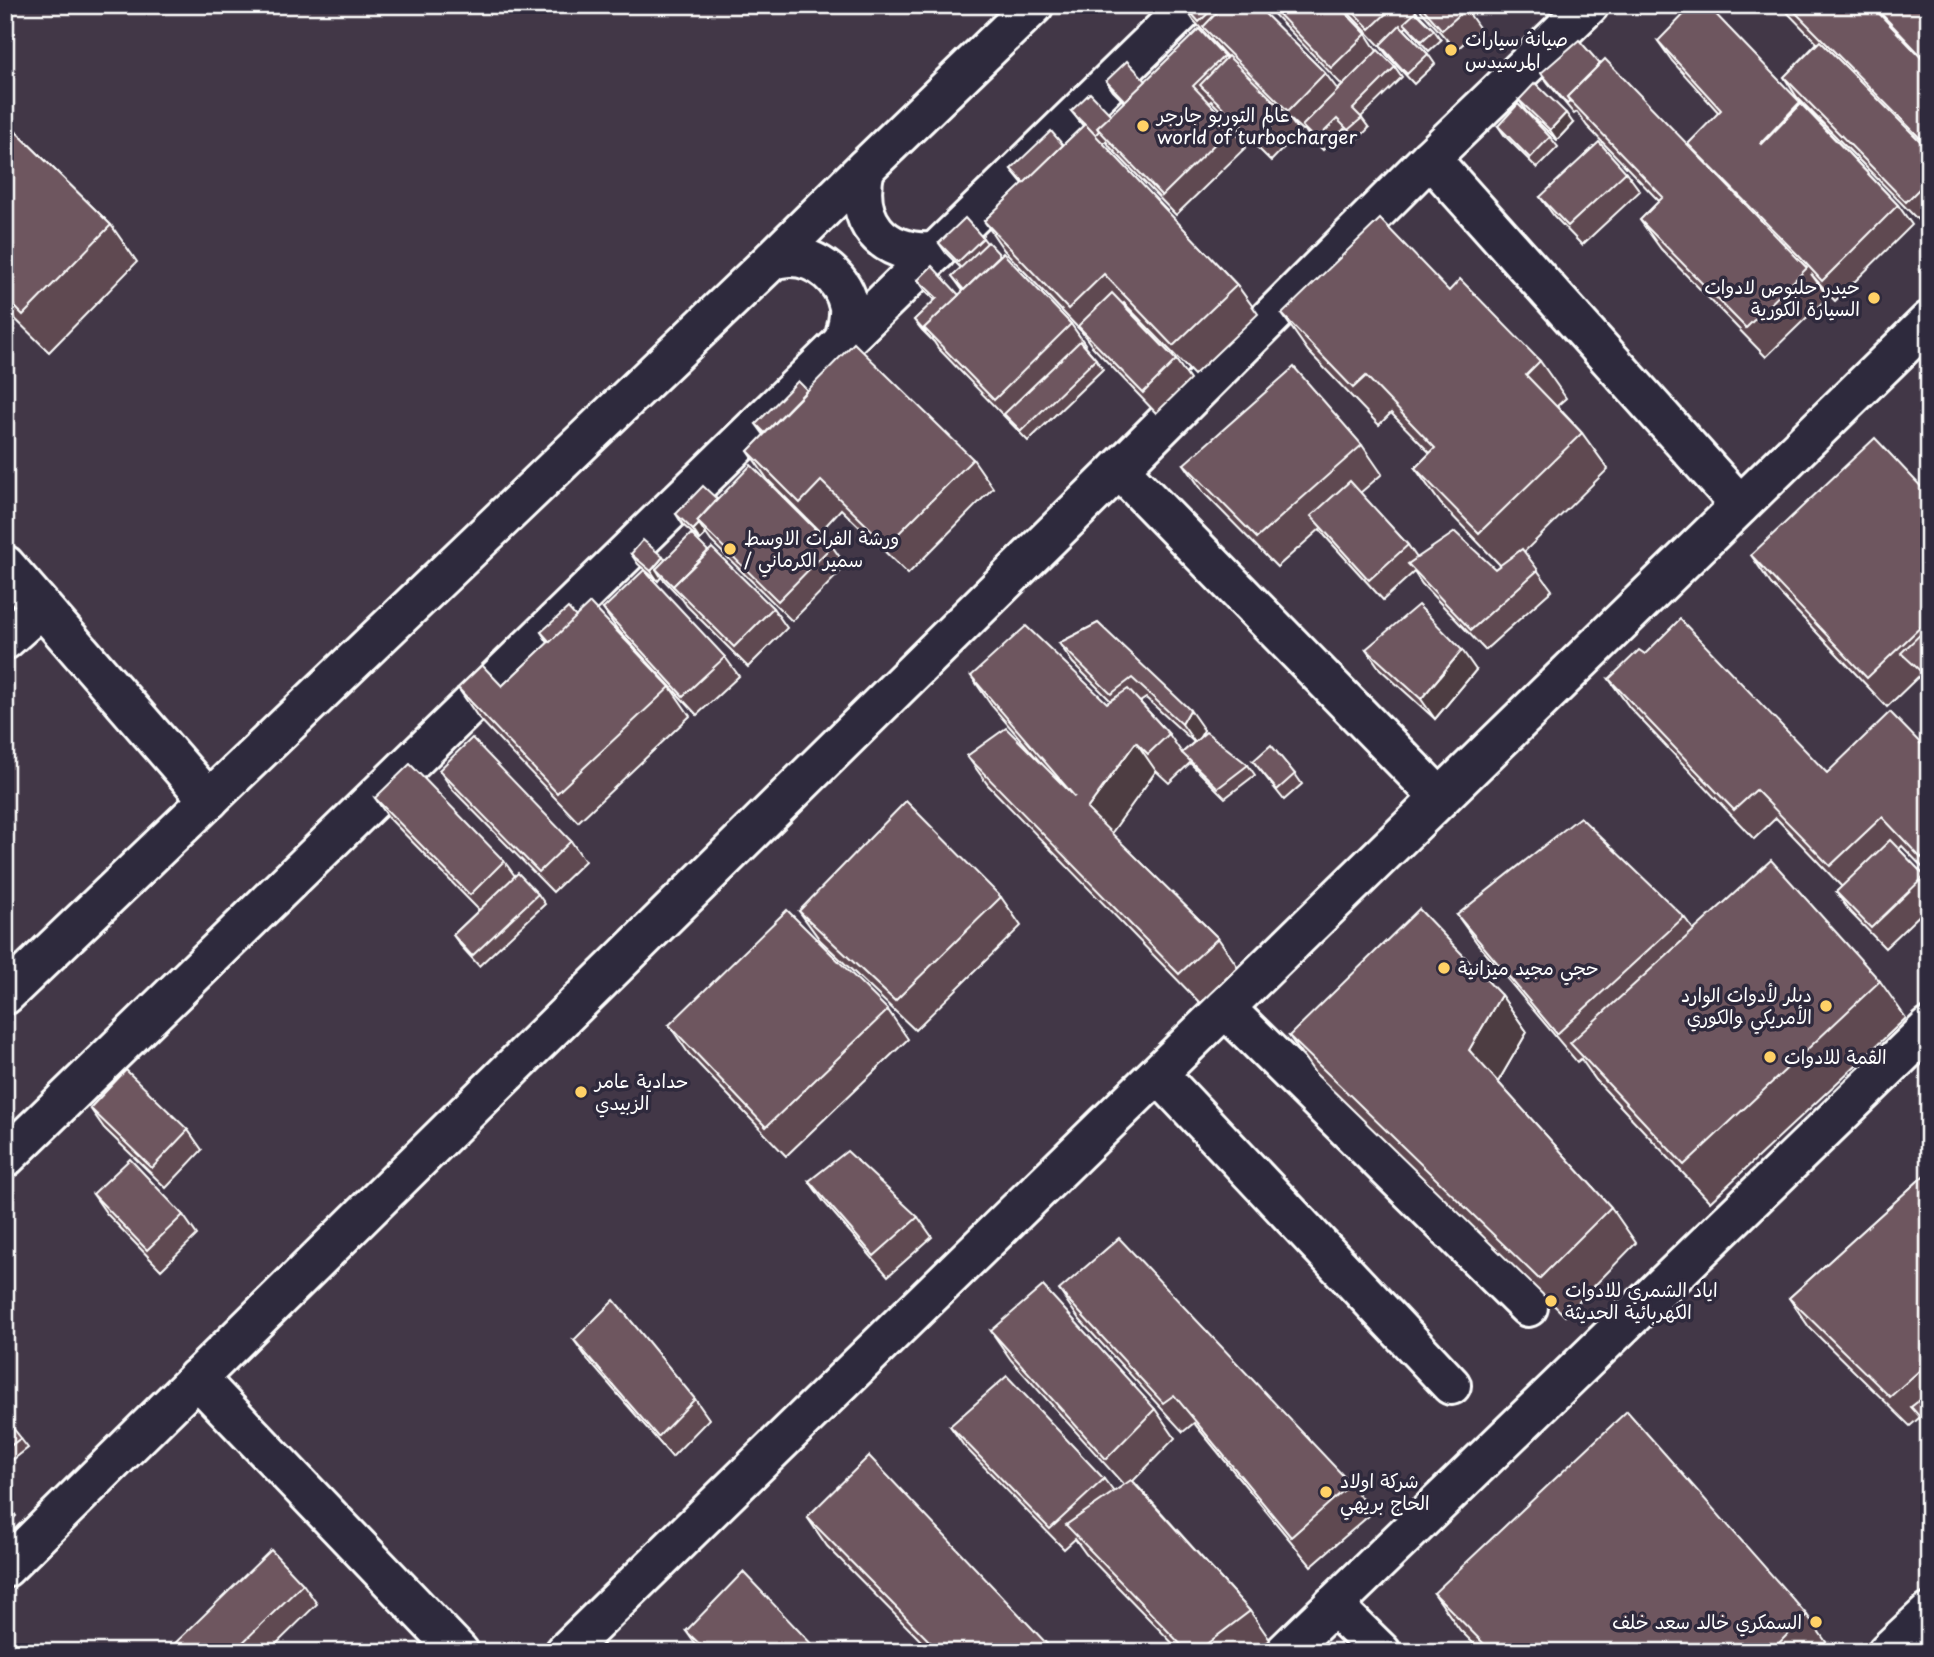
<svg xmlns="http://www.w3.org/2000/svg" width="1934" height="1657" font-family="'Playpen Sans','Playpen Sans Arabic',sans-serif">
	<style>
		.lines { fill: none; stroke-linecap: round; stroke-linejoin: round }
		.street-casing { stroke: #fff; stroke-width: 44 }
		.street { stroke: #2f2a3d; stroke-width: 38 }
		.wall { fill: #5f4a51; stroke: #fff; stroke-width: 2; fill-rule: evenodd }
		.shaded-wall { fill: #4d3c42; stroke: #fff; stroke-width: 2 }
		.building { fill: #6e565e; stroke: #fff; stroke-width: 2 }
		.poi-dot { fill: #ffd166; stroke: #2f2a3d; stroke-width: 2.5 }
		.labels { text-anchor: middle; stroke-width: 7; stroke-linejoin: round; paint-order: stroke }
		.poi-label { font-size: 19px; fill: #fff; stroke: #2f2a3d; text-anchor: start }
	</style>
	<rect width="100%" height="100%" fill="#423747"/>
	<filter id="ink" filterUnits="userSpaceOnUse"><feTurbulence type="fractalNoise" baseFrequency=".0143" numOctaves="2"/><feDisplacementMap in="SourceGraphic" scale="14" xChannelSelector="R" yChannelSelector="G"/><feConvolveMatrix kernelMatrix="1 2 1 2 8 2 1 2 1" color-interpolation-filters="sRGB"/></filter>
	<g filter="url(#ink)">
		<g class="lines">
			<defs>
				<g id="street">
					<path d="M 1589,5 L 1430,158 L 1740,505"/>
					<path d="M 865,168 C 853,221 881,256 936,252"/>
					<path d="M 773,259 C 778,259 784,257 790,257 C 818,257 844,279 849,307 C 850,319 847,329 844,340"/>
					<path d="M 1119,469 L 1440,798"/>
					<path d="M 5,565 L 209,800"/>
					<path d="M 5,640 L 41,608"/>
					<path d="M 5,995 L 773,259 L 865,168 L 1034,5"/>
					<path d="M 1225,1008 L 1528,1307"/>
					<path d="M 1158,1074 L 1451,1385"/>
					<path d="M 5,1158 L 1189,5"/>
					<path d="M 197,1378 L 459,1652"/>
					<path d="M 5,1568 L 1119,469 L 1430,158"/>
					<path d="M 1333,1605 L 1381,1652"/>
					<path d="M 565,1652 L 1929,321"/>
					<path d="M 1285,1652 L 1929,1028"/>
					<path d="M 1887,1652 L 1929,1613"/>
				</g>
			</defs>
			<use href="#street" class="street-casing"/>
			<use href="#street" class="street"/>
		</g>
		<g class="wall">
			<path d="M 1183,5 L 1256,5 L 1325,73 L 1338,90 L 1342,85 L 1265,5 L 1338,5 L 1366,34 L 1377,51 L 1395,67 L 1402,77 L 1361,117 L 1369,128 L 1356,141 L 1344,129 L 1323,150 L 1309,136 L 1304,129 L 1302,130 L 1289,118 L 1299,132 L 1271,161 L 1211,101 L 1209,103 L 1232,127 L 1246,147 L 1176,215 L 1111,148 L 1106,141 L 1103,144 L 1237,285 L 1258,314 L 1194,375 L 1124,303 L 1122,304 L 1176,360 L 1190,380 L 1156,413 L 1092,346 L 1081,331 L 1004,250 L 984,221 L 1023,184 L 1011,169 L 1063,145 L 1083,126 L 1071,111 L 1111,115 L 1124,102 L 1113,91 L 1106,81 L 1146,81 L 1224,56 L 1226,58 L 1227,57 L 1194,21 Z"/>
			<path d="M 1341,5 L 1412,5 L 1417,13 L 1434,30 L 1441,40 L 1429,51 L 1407,27 L 1404,29 L 1428,54 L 1435,64 L 1414,84 L 1387,55 L 1380,46 Z"/>
			<path d="M 1416,5 L 1463,5 L 1480,29 L 1456,50 Z"/>
			<path d="M 1780,5 L 1929,5 L 1929,213 L 1920,222 L 1797,97 L 1784,77 L 1817,43 Z"/>
			<path d="M 1658,41 L 1800,102 L 1898,205 L 1912,225 L 1835,301 L 1811,274 L 1828,297 L 1766,357 L 1661,249 L 1640,220 L 1659,201 L 1587,126 L 1577,112 L 1574,114 L 1548,83 L 1541,73 L 1600,64 L 1693,150 L 1688,144 L 1719,113 L 1672,61 Z"/>
			<path d="M 1519,100 L 1573,123 L 1557,140 L 1526,111 Z"/>
			<path d="M 5,121 L 111,225 L 137,262 L 49,352 L 5,309 Z"/>
			<path d="M 1498,126 L 1550,137 L 1558,147 L 1537,168 L 1505,136 Z"/>
			<path d="M 1626,172 L 1640,191 L 1582,245 L 1554,216 L 1540,197 Z"/>
			<path d="M 983,238 L 987,243 L 1071,324 L 1085,344 L 1084,345 L 1096,359 L 1103,369 L 1028,441 L 938,348 L 934,342 L 922,330 L 914,320 L 935,300 L 925,290 L 918,280 L 959,295 L 963,291 L 952,276 L 961,268 L 946,253 L 939,243 Z"/>
			<path d="M 1449,291 L 1540,361 L 1566,398 L 1557,406 L 1582,433 L 1608,469 L 1524,552 L 1552,590 L 1485,650 L 1422,584 L 1414,572 L 1383,600 L 1325,536 L 1320,529 L 1277,567 L 1204,493 L 1184,464 L 1362,445 L 1382,474 L 1360,493 L 1408,545 L 1417,558 L 1495,569 L 1500,565 L 1441,504 L 1415,468 L 1430,453 L 1391,413 L 1379,425 L 1308,351 L 1282,314 Z"/>
			<path d="M 807,390 L 973,459 L 993,488 L 908,574 L 841,509 L 820,532 L 768,480 L 748,451 L 764,435 L 756,424 Z"/>
			<path d="M 1929,495 L 1929,688 L 1918,677 L 1887,707 L 1771,584 L 1751,555 Z"/>
			<path d="M 717,499 L 832,546 L 846,566 L 792,621 L 711,541 L 706,534 L 700,540 L 683,525 L 676,514 Z"/>
			<path d="M 708,551 L 773,608 L 787,628 L 748,667 L 687,606 L 682,599 L 661,577 L 658,581 L 638,564 L 631,554 L 665,560 Z"/>
			<path d="M 603,609 L 725,657 L 739,676 L 697,715 L 617,629 Z"/>
			<path d="M 576,617 L 670,687 L 690,716 L 578,822 L 478,717 L 458,688 L 502,686 L 548,643 L 541,632 Z"/>
			<path d="M 1098,623 L 1204,730 L 1200,736 L 1248,765 L 1255,775 L 1225,798 L 1190,763 L 1169,783 L 1156,771 L 1111,833 L 1218,938 L 1238,967 L 1200,1003 L 988,785 L 967,756 L 1041,763 L 991,705 L 971,676 L 1107,703 L 1111,701 L 1073,663 L 1059,643 ZM 1146,698 L 1194,742 L 1182,753 L 1169,734 L 1140,702 Z"/>
			<path d="M 1366,649 L 1476,670 L 1435,719 L 1380,669 Z"/>
			<path d="M 1609,679 L 1827,773 L 1929,752 L 1929,874 L 1902,846 L 1899,849 L 1929,881 L 1929,906 L 1885,948 L 1850,912 L 1836,892 L 1842,887 L 1776,818 L 1754,839 L 1630,708 Z"/>
			<path d="M 1253,761 L 1295,774 L 1302,784 L 1284,800 Z"/>
			<path d="M 439,770 L 571,841 L 585,861 L 553,892 L 453,790 Z"/>
			<path d="M 375,798 L 504,861 L 515,876 L 538,894 L 545,904 L 479,966 L 460,945 L 453,935 L 479,910 L 389,818 Z"/>
			<path d="M 1001,897 L 1021,926 L 915,1030 L 820,940 L 799,911 Z"/>
			<path d="M 1457,915 L 1684,917 L 1694,930 L 1880,981 L 1906,1018 L 1710,1202 L 1596,1080 L 1581,1059 L 1577,1062 L 1477,943 Z"/>
			<path d="M 1501,995 L 1527,1032 L 1498,1082 L 1611,1207 L 1636,1243 L 1565,1316 L 1315,1073 L 1289,1036 Z"/>
			<path d="M 888,1010 L 908,1039 L 786,1156 L 689,1054 L 669,1025 Z"/>
			<path d="M 90,1108 L 188,1130 L 202,1150 L 166,1188 L 104,1128 Z"/>
			<path d="M 1929,1171 L 1929,1431 L 1919,1418 L 1910,1426 L 1809,1327 L 1789,1298 Z"/>
			<path d="M 809,1181 L 918,1217 L 932,1237 L 888,1276 L 823,1201 Z"/>
			<path d="M 93,1194 L 183,1215 L 197,1235 L 161,1270 L 107,1214 Z"/>
			<path d="M 1059,1290 L 1351,1484 L 1372,1513 L 1311,1566 L 1194,1423 L 1183,1432 L 1079,1319 Z"/>
			<path d="M 991,1331 L 1155,1409 L 1175,1438 L 1133,1481 L 1250,1611 L 1270,1640 L 1254,1652 L 1181,1652 L 1086,1554 L 1075,1539 L 1064,1549 L 964,1446 L 950,1426 L 1104,1479 L 1114,1492 L 1124,1485 L 1011,1360 Z"/>
			<path d="M 574,1340 L 695,1399 L 709,1419 L 672,1457 L 588,1360 Z"/>
			<path d="M 5,1418 L 28,1448 L 5,1466 Z"/>
			<path d="M 5,1502 L 16,1516 L 5,1526 Z"/>
			<path d="M 807,1517 L 1047,1644 L 1052,1652 L 932,1652 L 827,1546 Z"/>
			<path d="M 303,1584 L 317,1604 L 268,1652 L 166,1652 Z"/>
			<path d="M 1434,1593 L 1807,1615 L 1833,1652 L 1482,1652 L 1460,1630 Z"/>
			<path d="M 686,1631 L 819,1652 L 701,1652 Z"/>
		</g>
		<g class="shaded-wall">
			<path d="M 1566,113 L 1573,123 L 1557,140 L 1550,130 Z"/>
			<path d="M 699,524 L 706,534 L 700,540 L 693,530 Z"/>
			<path d="M 663,557 L 670,567 L 656,569 L 661,577 L 658,581 L 651,571 Z"/>
			<path d="M 1462,650 L 1476,670 L 1435,719 L 1421,699 Z"/>
			<path d="M 1190,710 L 1204,730 L 1196,744 L 1182,724 Z"/>
			<path d="M 1136,742 L 1156,771 L 1108,838 L 1087,809 Z"/>
			<path d="M 1501,995 L 1527,1032 L 1495,1087 L 1469,1050 Z"/>
		</g>
		<g class="building">
			<path d="M 1184,5 L 1217,5 L 1199,22 Z"/>
			<path d="M 1224,5 L 1256,5 L 1325,73 L 1288,111 L 1203,27 Z"/>
			<path d="M 1270,5 L 1338,5 L 1366,34 L 1331,68 Z"/>
			<path d="M 1346,5 L 1395,5 L 1370,29 Z"/>
			<path d="M 1420,5 L 1463,5 L 1466,9 L 1442,30 Z"/>
			<path d="M 1693,5 L 1707,5 L 1800,102 L 1761,143 L 1762,144 L 1801,104 L 1898,205 L 1822,281 L 1800,257 L 1688,144 L 1721,110 L 1658,41 Z"/>
			<path d="M 1788,5 L 1871,5 L 1929,66 L 1929,147 Z"/>
			<path d="M 1873,5 L 1929,5 L 1929,64 Z"/>
			<path d="M 1416,12 L 1434,30 L 1422,41 L 1404,23 Z"/>
			<path d="M 1400,25 L 1428,54 L 1407,74 L 1380,45 Z"/>
			<path d="M 1199,29 L 1224,56 L 1193,86 L 1232,127 L 1162,196 L 1097,128 Z"/>
			<path d="M 1579,40 L 1600,64 L 1567,97 L 1570,102 L 1567,104 L 1541,73 Z"/>
			<path d="M 1820,41 L 1929,150 L 1929,179 L 1906,202 L 1784,77 Z"/>
			<path d="M 1378,50 L 1395,67 L 1353,109 L 1362,118 L 1348,130 L 1337,119 L 1316,140 L 1302,126 Z"/>
			<path d="M 1228,56 L 1285,112 L 1257,141 L 1200,85 Z"/>
			<path d="M 1605,59 L 1807,268 L 1746,328 L 1640,220 L 1663,197 L 1567,97 Z"/>
			<path d="M 1127,61 L 1146,81 L 1125,101 L 1106,81 Z"/>
			<path d="M 1535,83 L 1566,113 L 1550,130 L 1519,100 Z"/>
			<path d="M 1090,93 L 1111,115 L 1097,128 L 1099,131 L 1095,135 L 1071,111 Z"/>
			<path d="M 1518,104 L 1550,137 L 1530,158 L 1498,126 Z"/>
			<path d="M 5,121 L 111,225 L 23,315 L 5,297 Z"/>
			<path d="M 1085,124 L 1237,285 L 1173,346 L 1104,274 L 1068,309 L 984,221 Z"/>
			<path d="M 1051,131 L 1063,145 L 1024,183 L 1011,169 Z"/>
			<path d="M 1599,142 L 1626,172 L 1568,226 L 1540,197 Z"/>
			<path d="M 965,218 L 983,238 L 958,262 L 939,243 Z"/>
			<path d="M 1380,219 L 1449,291 L 1460,279 L 1540,361 L 1526,375 L 1582,433 L 1479,533 L 1415,468 L 1435,448 L 1366,376 L 1353,388 L 1282,314 Z"/>
			<path d="M 988,242 L 1000,255 L 964,290 L 952,276 Z"/>
			<path d="M 1003,253 L 1071,324 L 994,400 L 924,328 Z"/>
			<path d="M 932,266 L 959,295 L 924,328 L 926,333 L 914,320 L 937,298 L 918,280 Z"/>
			<path d="M 1112,293 L 1176,360 L 1143,393 L 1078,326 Z"/>
			<path d="M 1080,341 L 1096,359 L 1021,431 L 1004,414 Z"/>
			<path d="M 854,343 L 973,459 L 887,545 L 821,481 L 800,503 L 748,451 Z"/>
			<path d="M 1294,367 L 1362,445 L 1257,538 L 1184,464 Z"/>
			<path d="M 798,381 L 807,390 L 765,433 L 756,424 Z"/>
			<path d="M 1875,438 L 1929,495 L 1929,619 L 1867,678 L 1751,555 Z"/>
			<path d="M 751,465 L 832,546 L 778,601 L 697,521 Z"/>
			<path d="M 1350,481 L 1408,545 L 1369,580 L 1311,516 Z"/>
			<path d="M 703,486 L 717,499 L 697,521 L 699,524 L 693,530 L 676,514 Z"/>
			<path d="M 1455,532 L 1495,569 L 1522,549 L 1538,570 L 1471,630 L 1408,564 Z"/>
			<path d="M 691,534 L 708,551 L 673,586 L 675,588 L 656,569 Z"/>
			<path d="M 643,540 L 663,557 L 651,571 L 631,554 Z"/>
			<path d="M 712,548 L 773,608 L 734,647 L 673,586 Z"/>
			<path d="M 644,570 L 725,657 L 683,696 L 603,609 Z"/>
			<path d="M 590,603 L 670,687 L 557,793 L 458,688 L 482,665 L 502,686 Z"/>
			<path d="M 1418,605 L 1462,650 L 1421,699 L 1366,649 Z"/>
			<path d="M 568,608 L 576,617 L 550,642 L 541,632 Z"/>
			<path d="M 1680,619 L 1827,773 L 1890,712 L 1929,752 L 1929,850 L 1921,858 L 1882,817 L 1830,866 L 1756,790 L 1734,810 L 1609,679 L 1639,650 L 1645,654 Z"/>
			<path d="M 1098,623 L 1190,710 L 1182,724 L 1132,678 L 1111,694 L 1059,643 Z"/>
			<path d="M 1026,626 L 1107,703 L 1128,689 L 1169,734 L 1148,754 L 1136,742 L 1087,809 L 1218,938 L 1179,974 L 967,756 L 1006,728 L 1075,797 L 971,676 Z"/>
			<path d="M 1929,626 L 1929,679 L 1901,653 Z"/>
			<path d="M 1206,732 L 1248,765 L 1218,788 L 1182,753 Z"/>
			<path d="M 472,738 L 571,841 L 539,872 L 439,770 Z"/>
			<path d="M 1271,745 L 1295,774 L 1277,790 L 1253,761 Z"/>
			<path d="M 410,764 L 504,861 L 470,895 L 375,798 Z"/>
			<path d="M 906,801 L 1001,897 L 895,1001 L 799,911 Z"/>
			<path d="M 1580,817 L 1684,917 L 1557,1034 L 1457,915 Z"/>
			<path d="M 1890,840 L 1925,876 L 1871,928 L 1836,892 Z"/>
			<path d="M 1771,860 L 1880,981 L 1684,1165 L 1570,1043 Z"/>
			<path d="M 518,873 L 538,894 L 472,956 L 453,935 Z"/>
			<path d="M 1419,909 L 1501,995 L 1469,1050 L 1611,1207 L 1539,1279 L 1289,1036 Z"/>
			<path d="M 787,910 L 888,1010 L 766,1127 L 669,1025 Z"/>
			<path d="M 126,1070 L 188,1130 L 152,1168 L 90,1108 Z"/>
			<path d="M 847,1151 L 918,1217 L 874,1256 L 809,1181 Z"/>
			<path d="M 130,1159 L 183,1215 L 147,1250 L 93,1194 Z"/>
			<path d="M 1929,1171 L 1929,1362 L 1890,1397 L 1789,1298 Z"/>
			<path d="M 1119,1238 L 1351,1484 L 1291,1537 L 1174,1395 L 1163,1403 L 1059,1290 Z"/>
			<path d="M 1043,1286 L 1155,1409 L 1106,1459 L 991,1331 Z"/>
			<path d="M 614,1300 L 695,1399 L 658,1437 L 574,1340 Z"/>
			<path d="M 1007,1376 L 1104,1479 L 1050,1529 L 950,1426 Z"/>
			<path d="M 1929,1393 L 1929,1427 L 1911,1407 Z"/>
			<path d="M 1627,1411 L 1807,1615 L 1770,1652 L 1492,1652 L 1434,1593 Z"/>
			<path d="M 5,1418 L 21,1438 L 5,1450 Z"/>
			<path d="M 869,1456 L 1047,1644 L 1039,1652 L 940,1652 L 807,1517 Z"/>
			<path d="M 1131,1480 L 1250,1611 L 1196,1652 L 1188,1652 L 1066,1525 Z"/>
			<path d="M 271,1550 L 303,1584 L 233,1652 L 166,1652 Z"/>
			<path d="M 743,1572 L 819,1652 L 708,1652 L 686,1631 Z"/>
		</g>
	</g>
	<g class="poi-dot">
		<circle cx="1451" cy="50" r="7"/>
		<circle cx="1143" cy="126" r="7"/>
		<circle cx="1874" cy="298" r="7"/>
		<circle cx="730" cy="549" r="7"/>
		<circle cx="1444" cy="968" r="7"/>
		<circle cx="1826" cy="1006" r="7"/>
		<circle cx="1770" cy="1057" r="7"/>
		<circle cx="581" cy="1092" r="7"/>
		<circle cx="1551" cy="1301" r="7"/>
		<circle cx="1326" cy="1492" r="7"/>
		<circle cx="1816" cy="1622" r="7"/>
	</g>
	<g class="labels">
		<g class="poi-label">
			<text x="1465" y="46">صيانة سيارات<tspan x="1465" dy="22">المرسيدس</tspan></text>
			<text x="1157" y="122">عالم التوربو جارجر<tspan x="1157" dy="22">world of turbocharger</tspan></text>
			<text x="1860" y="294" text-anchor="end">حيدر حلبوص لادوات<tspan x="1860" dy="22">السيارة الكورية</tspan></text>
			<text x="744" y="545">ورشة الفرات الاوسط<tspan x="744" dy="22">/ سمير الكرماني</tspan></text>
			<text x="1458" y="975">حجي مجيد ميزانية</text>
			<text x="1812" y="1002" text-anchor="end">ديلر لأدوات الوارد<tspan x="1812" dy="22">الأمريكي والكوري</tspan></text>
			<text x="1784" y="1064">القمة للادوات</text>
			<text x="595" y="1088">حدادية عامر<tspan x="595" dy="22">الزبيدي</tspan></text>
			<text x="1565" y="1297">اياد الشمري للادوات<tspan x="1565" dy="22">الكهربائية الحديثة</tspan></text>
			<text x="1340" y="1488">شركة اولاد<tspan x="1340" dy="22">الحاج بريهي</tspan></text>
			<text x="1802" y="1629" text-anchor="end">السمكري خالد سعد خلف</text>
		</g>
	</g>
	<rect width="1934" height="1657" fill="none" stroke="#2f2a3d" stroke-width="28"/>
	<rect x="14" y="14" width="1906" height="1629" fill="none" stroke="#fff" stroke-width="2.5" filter="url(#ink)"/>
</svg>
